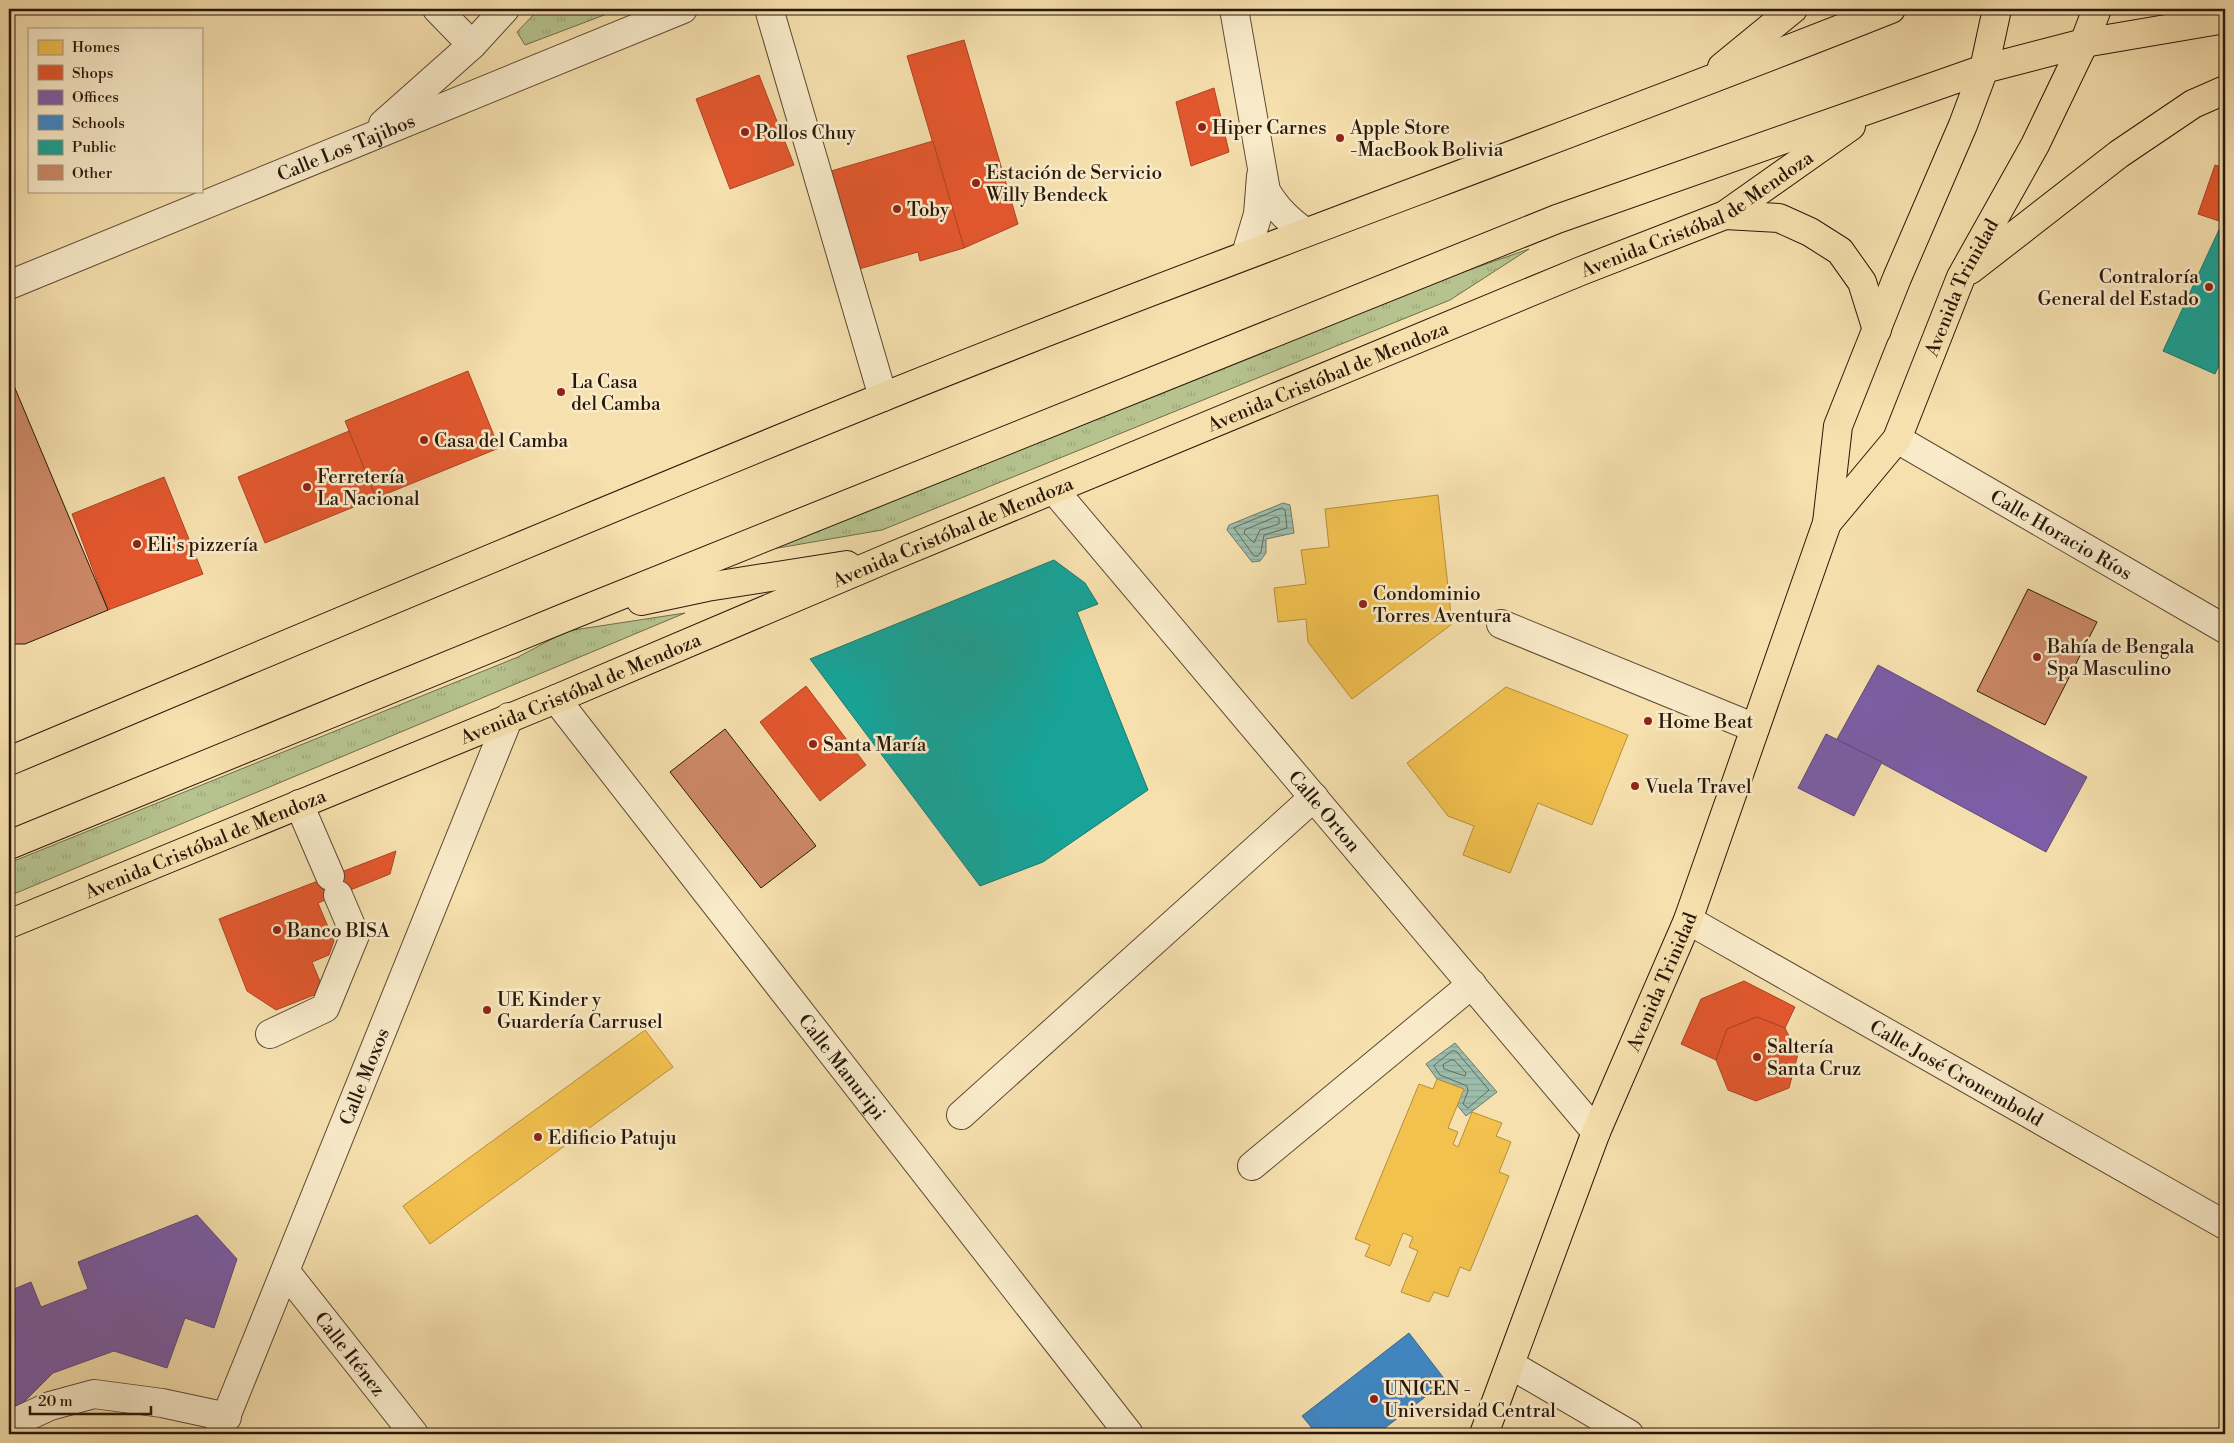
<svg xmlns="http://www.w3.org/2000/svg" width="2234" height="1443" font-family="'Libre Bodoni',serif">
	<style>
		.grass { fill: url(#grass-tufts); stroke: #706d4c }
		.water { fill: url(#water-rules); stroke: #6f7b6b }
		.homes { fill: #f2c14e; stroke: #b68e3a }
		.shops { fill: #e4572e; stroke: #ac4423 }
		.offices { fill: #7b5ea7; stroke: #624978 }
		.schools { fill: #3f88c5; stroke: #38668d }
		.public { fill: #17a398; stroke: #1c796d }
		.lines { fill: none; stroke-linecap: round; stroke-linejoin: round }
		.shore { stroke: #636a5b; stroke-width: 1 }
		.building { fill: #ce8968; stroke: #29170a }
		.minor-casing { stroke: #5c4933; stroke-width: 30 }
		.major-casing { stroke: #29170a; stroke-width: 30 }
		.minor { stroke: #f9ebca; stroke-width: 28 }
		.major { stroke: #f6e0ae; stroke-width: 28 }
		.poi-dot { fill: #8f2418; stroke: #f9ebca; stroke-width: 2 }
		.labels { text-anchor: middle; stroke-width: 5; stroke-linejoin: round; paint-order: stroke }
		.poi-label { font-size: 19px; fill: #29170a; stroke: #f9ebca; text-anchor: start }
		.street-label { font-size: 19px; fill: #29170a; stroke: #f9ebca }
	</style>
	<defs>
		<pattern id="grass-tufts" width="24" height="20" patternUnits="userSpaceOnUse" patternTransform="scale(1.25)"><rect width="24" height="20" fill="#b6c38f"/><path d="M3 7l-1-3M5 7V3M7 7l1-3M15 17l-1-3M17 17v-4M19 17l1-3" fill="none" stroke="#9ca77a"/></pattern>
		<pattern id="water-rules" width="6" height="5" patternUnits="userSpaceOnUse" patternTransform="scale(1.25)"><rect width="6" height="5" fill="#9dbdac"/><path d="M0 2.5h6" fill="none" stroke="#87a293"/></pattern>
	</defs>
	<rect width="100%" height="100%" fill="#f6e0ae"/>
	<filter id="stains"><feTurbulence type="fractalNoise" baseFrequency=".004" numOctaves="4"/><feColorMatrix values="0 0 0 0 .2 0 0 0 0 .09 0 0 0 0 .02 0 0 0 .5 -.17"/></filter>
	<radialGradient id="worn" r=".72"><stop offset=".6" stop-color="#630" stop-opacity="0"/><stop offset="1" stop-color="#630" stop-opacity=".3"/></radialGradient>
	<g class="grass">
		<path d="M 539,9 L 620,9 L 525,45 L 517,32 Z"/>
		<path d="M 1529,249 L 1450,300 L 882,530 L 755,552 L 1380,301 Z"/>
		<path d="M 685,613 L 9,896 L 9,863 L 518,657 L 567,631 Z"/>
	</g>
	<g class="water">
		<path d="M 1283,503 L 1290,505 L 1294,533 L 1266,539 L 1266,553 L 1260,561 L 1252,562 L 1227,530 L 1229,525 Z"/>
		<path d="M 1455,1043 L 1497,1092 L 1466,1116 L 1457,1105 L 1463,1089 L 1437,1079 L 1426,1064 Z"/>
	</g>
	<g class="homes">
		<path d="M 1438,495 L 1452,624 L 1352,699 L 1308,642 L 1306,619 L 1278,622 L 1274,588 L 1306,584 L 1301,550 L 1329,547 L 1325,509 Z"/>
		<path d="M 1506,687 L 1628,735 L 1592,825 L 1538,803 L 1510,873 L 1463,855 L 1474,826 L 1448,816 L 1407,763 Z"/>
		<path d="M 645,1030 L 673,1067 L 430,1244 L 403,1206 Z"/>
		<path d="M 1437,1079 L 1464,1089 L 1448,1128 L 1458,1132 L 1453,1144 L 1458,1147 L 1472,1112 L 1502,1123 L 1496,1136 L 1511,1142 L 1499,1172 L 1509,1176 L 1470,1271 L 1460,1267 L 1448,1297 L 1434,1292 L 1429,1302 L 1401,1292 L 1418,1251 L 1409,1247 L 1413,1237 L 1403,1233 L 1390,1266 L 1365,1256 L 1370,1245 L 1355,1239 L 1419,1084 L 1433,1089 Z"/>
	</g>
	<g class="shops">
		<path d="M 964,40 L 1018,224 L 964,248 L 907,56 Z"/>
		<path d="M 759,75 L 794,165 L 730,189 L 696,99 Z"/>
		<path d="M 1214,88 L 1229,152 L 1191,166 L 1176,102 Z"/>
		<path d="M 933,141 L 964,248 L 920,261 L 918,252 L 859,269 L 831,171 Z"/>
		<path d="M 2215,165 L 2225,168 L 2225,223 L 2198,214 Z"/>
		<path d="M 468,371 L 499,448 L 376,498 L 345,421 Z"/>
		<path d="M 349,431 L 376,498 L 265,543 L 238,477 Z"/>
		<path d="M 164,477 L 203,574 L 108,610 L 72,514 Z"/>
		<path d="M 806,686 L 866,765 L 820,801 L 760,722 Z"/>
		<path d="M 396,851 L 390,874 L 318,903 L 334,941 L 329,955 L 312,962 L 324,991 L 276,1010 L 247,991 L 219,919 Z"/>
		<path d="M 1744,981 L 1795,1007 L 1785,1028 L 1757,1017 L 1727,1029 L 1716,1060 L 1681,1044 L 1701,999 Z"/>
		<path d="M 1757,1017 L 1785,1028 L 1798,1054 L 1789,1088 L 1756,1101 L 1728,1090 L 1716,1060 L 1727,1029 Z"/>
	</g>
	<g class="offices">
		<path d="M 1878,665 L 2087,777 L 2046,852 L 1837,739 Z"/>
		<path d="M 1826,734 L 1882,762 L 1854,816 L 1798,788 Z"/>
		<path d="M 197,1215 L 237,1259 L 214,1328 L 185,1318 L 167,1368 L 114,1351 L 53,1373 L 9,1417 L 9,1291 L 31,1282 L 41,1307 L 88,1289 L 78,1262 Z"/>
	</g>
	<path class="schools" d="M 1409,1333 L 1446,1381 L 1377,1434 L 1317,1434 L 1302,1416 Z"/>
	<g class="public">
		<path d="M 2223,221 L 2225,222 L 2225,352 L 2215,374 L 2163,351 Z"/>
		<path d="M 1054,560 L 1085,583 L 1098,604 L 1077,612 L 1148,790 L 1043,862 L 980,886 L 810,659 Z"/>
	</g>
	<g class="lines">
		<g class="shore">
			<path d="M 1282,508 L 1285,510 L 1287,528 L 1264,535 L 1261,552 L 1258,556 L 1254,556 L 1234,528 Z"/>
			<path d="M 1276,517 L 1279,518 L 1279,524 L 1260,530 L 1254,543 L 1244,533 L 1245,530 Z"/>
			<path d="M 1452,1051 L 1456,1051 L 1489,1090 L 1468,1108 L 1463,1104 L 1468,1091 L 1467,1086 L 1440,1075 L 1434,1066 Z"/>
			<path d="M 1451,1060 L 1454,1060 L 1466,1073 L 1465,1076 L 1444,1069 L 1443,1065 Z"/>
		</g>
	</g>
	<g class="building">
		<path d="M 9,374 L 108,610 L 25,644 L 9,644 Z"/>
		<path d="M 2028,589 L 2097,622 L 2045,725 L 1977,691 Z"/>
		<path d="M 725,729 L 816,846 L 761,888 L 670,772 Z"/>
	</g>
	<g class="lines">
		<defs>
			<g id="minor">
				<path d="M 437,9 L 472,45"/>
				<path d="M 769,9 L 883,397"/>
				<path d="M 1234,9 L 1266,191 C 1277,209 1288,220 1305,232"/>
				<path d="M 383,124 L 472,45 L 505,9"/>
				<path d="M 1246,254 L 1258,214 L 1261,176"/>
				<path id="s1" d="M 9,285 L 683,9"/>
				<path id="s2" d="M 1897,439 L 2225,629"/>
				<path id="s3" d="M 1054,490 L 1596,1132"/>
				<path d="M 1501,624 L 1755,728"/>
				<path id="s4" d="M 556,699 L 1129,1434"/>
				<path d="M 299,804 L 330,876"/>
				<path id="s5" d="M 1688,920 L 2225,1225"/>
				<path d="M 270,1034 L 325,1008 L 355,935 L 338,895"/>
				<path d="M 961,1115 L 1314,797"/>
				<path d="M 1252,1166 L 1472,984"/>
				<path id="s6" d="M 286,1272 L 414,1434"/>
				<path d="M 1511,1365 L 1629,1434"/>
				<path d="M 9,1425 L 50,1406 L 94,1394 L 162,1403 L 227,1417"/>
				<path id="s7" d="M 219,1434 L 509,717"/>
			</g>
			<g id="major">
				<path d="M 1722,67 L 1793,9"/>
				<path d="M 1725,215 L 1779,218 L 1810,232 L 1840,251 L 1862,282 L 1877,330"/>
				<path d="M 1970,270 L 2119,154 L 2193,104 L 2225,90"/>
				<path id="s8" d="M 1827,523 L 1897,439 L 1961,277 L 2035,145 L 2084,43 L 2097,9"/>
				<path d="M 641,601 L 707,587 L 847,565"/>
				<path d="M 9,761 C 300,639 591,515 883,397 C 1217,262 1556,142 1891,9"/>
				<path d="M 9,845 L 564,618 L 1557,219 L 1984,69 L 2084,43 L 2225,19"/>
				<path id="s9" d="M 9,924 L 556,699 L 888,558 L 1581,271 L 1725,215 L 1851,126"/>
				<path id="s10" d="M 1484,1434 L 1596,1132 L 1688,920 L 1827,523 L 1838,426 L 1897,278 L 1963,125 L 1984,69 L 1997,9"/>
			</g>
		</defs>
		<use href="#minor" class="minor-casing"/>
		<use href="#major" class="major-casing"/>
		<use href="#minor" class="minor"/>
		<use href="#major" class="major"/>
	</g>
	<g class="poi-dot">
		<circle cx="1202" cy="127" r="5"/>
		<circle cx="745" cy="132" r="5"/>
		<circle cx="1340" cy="138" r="5"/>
		<circle cx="976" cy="183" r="5"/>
		<circle cx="897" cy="209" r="5"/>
		<circle cx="2209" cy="287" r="5"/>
		<circle cx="561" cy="392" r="5"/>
		<circle cx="424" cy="440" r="5"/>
		<circle cx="307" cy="487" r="5"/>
		<circle cx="137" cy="544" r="5"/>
		<circle cx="1363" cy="604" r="5"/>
		<circle cx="2037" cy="657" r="5"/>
		<circle cx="1648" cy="721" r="5"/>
		<circle cx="813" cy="744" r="5"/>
		<circle cx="1635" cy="786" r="5"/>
		<circle cx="277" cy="930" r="5"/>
		<circle cx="487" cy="1010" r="5"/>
		<circle cx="1757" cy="1057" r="5"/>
		<circle cx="538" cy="1137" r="5"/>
		<circle cx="1374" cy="1399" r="5"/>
	</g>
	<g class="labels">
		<g class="poi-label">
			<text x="1212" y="134">Hiper Carnes</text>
			<text x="1350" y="134">Apple Store<tspan x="1350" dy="22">-MacBook Bolivia</tspan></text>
			<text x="755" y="139">Pollos Chuy</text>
			<text x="986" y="179">Estación de Servicio<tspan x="986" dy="22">Willy Bendeck</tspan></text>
			<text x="907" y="216">Toby</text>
			<text x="2199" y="283" text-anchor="end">Contraloría<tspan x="2199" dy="22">General del Estado</tspan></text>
			<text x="571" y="388">La Casa<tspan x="571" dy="22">del Camba</tspan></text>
			<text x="434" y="447">Casa del Camba</text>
			<text x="317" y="483">Ferretería<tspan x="317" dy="22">La Nacional</tspan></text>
			<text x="147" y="551">Eli's pizzería</text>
			<text x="1373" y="600">Condominio<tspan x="1373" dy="22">Torres Aventura</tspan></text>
			<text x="2047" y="653">Bahía de Bengala<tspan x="2047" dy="22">Spa Masculino</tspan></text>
			<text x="1658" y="728">Home Beat</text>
			<text x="823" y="751">Santa María</text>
			<text x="1645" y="793">Vuela Travel</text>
			<text x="287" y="937">Banco BISA</text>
			<text x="497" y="1006">UE Kinder y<tspan x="497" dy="22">Guardería Carrusel</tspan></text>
			<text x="1767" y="1053">Saltería<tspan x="1767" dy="22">Santa Cruz</tspan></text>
			<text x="548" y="1144">Edificio Patuju</text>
			<text x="1384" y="1395">UNICEN -<tspan x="1384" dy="22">Universidad Central</tspan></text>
		</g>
		<g class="street-label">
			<text dy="7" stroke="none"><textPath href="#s1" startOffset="364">Calle Los Tajibos</textPath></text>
			<text dy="7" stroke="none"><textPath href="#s9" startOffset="1832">Avenida Cristóbal de Mendoza</textPath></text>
			<text dy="7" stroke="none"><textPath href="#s8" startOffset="274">Avenida Trinidad</textPath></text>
			<text dy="7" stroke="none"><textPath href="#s9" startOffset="1428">Avenida Cristóbal de Mendoza</textPath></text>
			<text dy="7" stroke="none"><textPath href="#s9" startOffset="1022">Avenida Cristóbal de Mendoza</textPath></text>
			<text dy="7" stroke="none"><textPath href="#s2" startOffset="190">Calle Horacio Ríos</textPath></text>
			<text dy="7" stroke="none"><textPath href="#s9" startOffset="618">Avenida Cristóbal de Mendoza</textPath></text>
			<text dy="7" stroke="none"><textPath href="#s3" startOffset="420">Calle Orton</textPath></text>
			<text dy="7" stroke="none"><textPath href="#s9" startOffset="212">Avenida Cristóbal de Mendoza</textPath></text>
			<text dy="7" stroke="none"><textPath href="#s10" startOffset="486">Avenida Trinidad</textPath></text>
			<text dy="7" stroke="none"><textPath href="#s4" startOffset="466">Calle Manuripi</textPath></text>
			<text dy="7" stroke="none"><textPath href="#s5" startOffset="309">Calle José Cronembold</textPath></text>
			<text dy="7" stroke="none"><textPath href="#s7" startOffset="386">Calle Moxos</textPath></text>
			<text dy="7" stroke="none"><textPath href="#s6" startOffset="104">Calle Iténez</textPath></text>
		</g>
	</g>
	<rect width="2234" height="1443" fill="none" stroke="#f6e0ae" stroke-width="30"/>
	<rect x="10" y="10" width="2214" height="1423" fill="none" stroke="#29170a" stroke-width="2.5"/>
	<rect x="15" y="15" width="2204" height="1413" fill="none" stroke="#29170a"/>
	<rect x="28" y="28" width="175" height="165" fill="#f9ebca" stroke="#a6967d"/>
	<rect x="38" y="40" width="25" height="15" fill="#f2c14e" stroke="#a6967d"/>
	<text x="72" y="52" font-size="15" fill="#29170a">Homes</text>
	<rect x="38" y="65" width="25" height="15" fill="#e4572e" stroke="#a6967d"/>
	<text x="72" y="78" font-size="15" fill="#29170a">Shops</text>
	<rect x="38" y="90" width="25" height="15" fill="#7b5ea7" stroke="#a6967d"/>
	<text x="72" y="102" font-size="15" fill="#29170a">Offices</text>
	<rect x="38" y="115" width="25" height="15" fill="#3f88c5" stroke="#a6967d"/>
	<text x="72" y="128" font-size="15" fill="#29170a">Schools</text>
	<rect x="38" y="140" width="25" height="15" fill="#17a398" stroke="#a6967d"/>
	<text x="72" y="152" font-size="15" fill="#29170a">Public</text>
	<rect x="38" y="165" width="25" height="15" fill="#ce8968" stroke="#a6967d"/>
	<text x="72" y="178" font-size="15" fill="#29170a">Other</text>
	<path d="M30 1406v8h121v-8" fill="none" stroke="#29170a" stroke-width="2.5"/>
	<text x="38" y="1406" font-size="15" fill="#29170a" stroke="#f9ebca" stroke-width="4" paint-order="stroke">20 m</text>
	<rect width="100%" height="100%" filter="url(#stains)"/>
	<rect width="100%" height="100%" fill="url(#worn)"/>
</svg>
